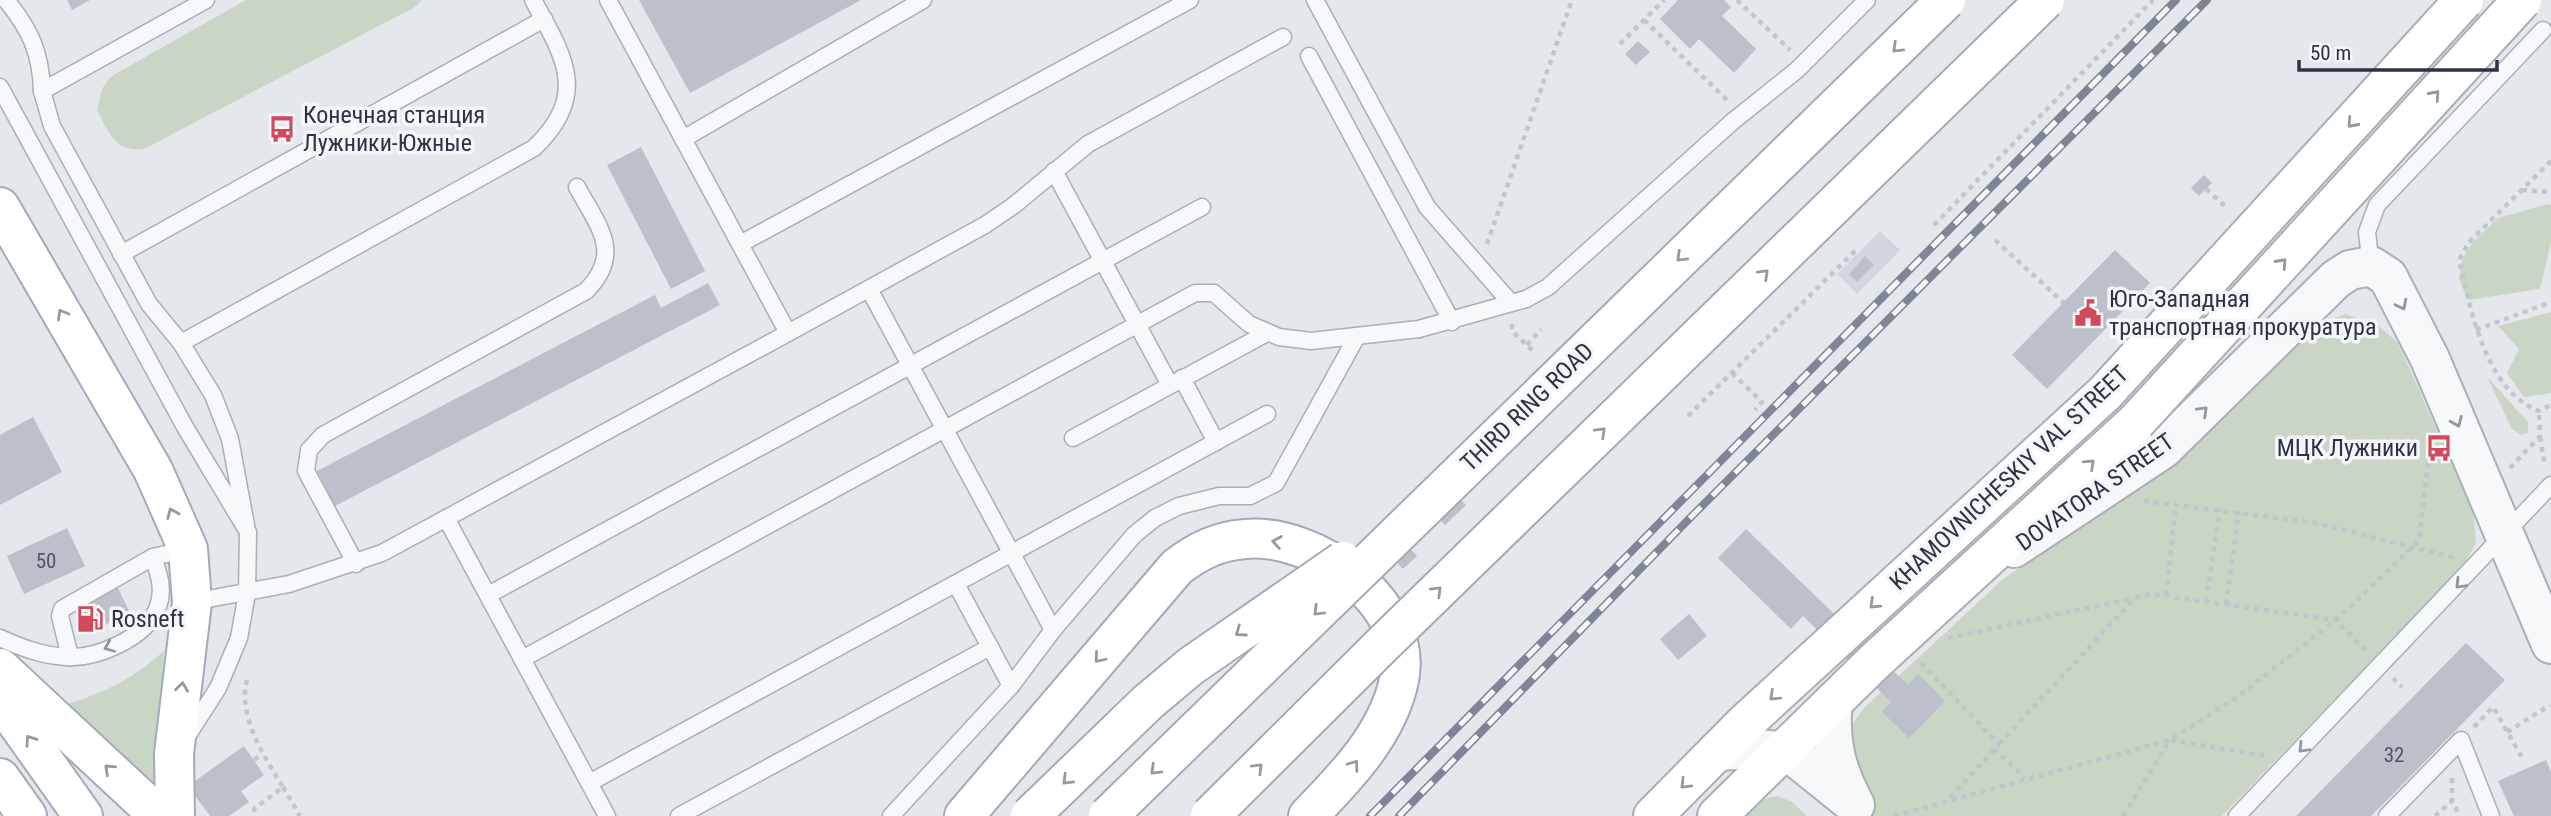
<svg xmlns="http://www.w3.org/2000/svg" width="2551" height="816" font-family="'Roboto Condensed',sans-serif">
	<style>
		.built { fill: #d2d6de }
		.green { fill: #c9d6c5 }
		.building { fill: #bbc0ca }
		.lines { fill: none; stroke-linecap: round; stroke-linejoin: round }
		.service-casing { stroke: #a9aeb7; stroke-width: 19 }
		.tertiary-casing { stroke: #a9aeb7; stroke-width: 42 }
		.secondary-casing { stroke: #a9aeb7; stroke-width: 42 }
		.primary-casing { stroke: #a3abb8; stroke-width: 42 }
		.path { stroke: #c2c5cb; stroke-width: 4.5; stroke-dasharray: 5 5; stroke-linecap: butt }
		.service { stroke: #f7f8fa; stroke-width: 16 }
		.tertiary { stroke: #f7f8fa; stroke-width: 38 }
		.secondary { stroke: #fff; stroke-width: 38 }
		.primary { stroke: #fff; stroke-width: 38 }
		.rail-casing { stroke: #7d8696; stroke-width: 8 }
		.rail { stroke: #f4f6f9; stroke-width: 5; stroke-dasharray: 16; stroke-linecap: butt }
		.secondary-bridge-casing { stroke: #a9aeb7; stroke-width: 42; stroke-linecap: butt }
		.primary-bridge-casing { stroke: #a3abb8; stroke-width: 42; stroke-linecap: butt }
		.secondary-bridge { stroke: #fff; stroke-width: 38 }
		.primary-bridge { stroke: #fff; stroke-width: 38 }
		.oneway { stroke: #959aa2 }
		.oneway2 { stroke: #9196a0 }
		.labels { text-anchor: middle; stroke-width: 7; stroke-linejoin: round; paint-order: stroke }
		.number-label { font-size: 21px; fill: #4f5766 }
		.poi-label { font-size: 24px; fill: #2b3445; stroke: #f4f6f9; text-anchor: start }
		.street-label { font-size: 24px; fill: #2b3445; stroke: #f4f6f9 }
	</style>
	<rect width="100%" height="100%" fill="#e4e7ec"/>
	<path class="built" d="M 1880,231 L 1900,250 L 1857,294 L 1837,274 Z"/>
	<g class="green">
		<path d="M 246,0 L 422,0 L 415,7 L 144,149 C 116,153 108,132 97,110 L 102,89 L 110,77 Z"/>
		<path d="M 2548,204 L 2551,205 L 2551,242 L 2540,289 L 2468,300 L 2459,279 L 2463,257 L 2473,242 L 2498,218 Z"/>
		<path d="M 2551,312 L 2551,393 L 2524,397 L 2507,373 L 2519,349 L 2498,326 Z"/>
		<path d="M 2345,314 L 2378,325 L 2398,343 L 2473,511 L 2476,543 L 2464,565 L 2222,816 L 1873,816 L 1858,799 L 1843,737 L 1864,708 L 2002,580 L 2126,493 L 2315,327 Z"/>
		<path d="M 2487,377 L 2528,422 L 2528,433 L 2521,435 L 2512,429 Z"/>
		<path d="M 164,651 L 156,777 L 160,801 L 64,705 C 106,692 131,680 164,651 Z"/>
		<path d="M 1778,796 L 1792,802 L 1807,816 L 1746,816 L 1764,799 Z"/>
	</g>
	<g class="building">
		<path d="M 67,0 L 90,0 L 72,10 Z"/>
		<path d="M 639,0 L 861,0 L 690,93 Z"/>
		<path d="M 1678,0 L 1724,0 L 1731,7 L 1722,16 L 1756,49 L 1734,73 L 1699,39 L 1690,49 L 1660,19 Z"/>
		<path d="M 1638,41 L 1650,52 L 1636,65 L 1625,54 Z"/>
		<path d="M 641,147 L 705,271 L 671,289 L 607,165 Z"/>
		<path d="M 2204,175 L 2212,183 L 2199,196 L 2191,188 Z"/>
		<path d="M 2115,250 L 2150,283 L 2047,389 L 2012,355 Z"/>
		<path d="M 1865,256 L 1874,265 L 1857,282 L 1849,274 Z"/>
		<path d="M 708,283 L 720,305 L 335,506 L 317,471 L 655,295 L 661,308 Z"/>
		<path d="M 33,417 L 62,472 L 0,505 L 0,435 Z"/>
		<path d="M 1436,473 L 1466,505 L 1445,525 L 1414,494 Z"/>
		<path d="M 67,528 L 85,566 L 24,594 L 7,556 Z"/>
		<path d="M 1746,529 L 1908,685 L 1918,674 L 1945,701 L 1909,738 L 1882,712 L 1891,702 L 1803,616 L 1791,629 L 1718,558 Z"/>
		<path d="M 1402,540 L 1417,556 L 1403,569 L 1388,553 Z"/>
		<path d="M 116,584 L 130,613 L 86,634 L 72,606 Z"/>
		<path d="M 1689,614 L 1707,636 L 1678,660 L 1660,639 Z"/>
		<path d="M 2466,643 L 2505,680 L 2395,792 L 2371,816 L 2296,816 Z"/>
		<path d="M 244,746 L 264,775 L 241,791 L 249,802 L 229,816 L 210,816 L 188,786 Z"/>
		<path d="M 2546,760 L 2551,772 L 2551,816 L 2514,816 L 2498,781 Z"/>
	</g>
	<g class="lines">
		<defs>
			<g id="service">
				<path d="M 6,0 C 30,29 41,53 42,91"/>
				<path d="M 206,0 L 42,91 L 52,126 L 149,304 L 181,343 L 213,395 L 230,439 L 246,525"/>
				<path d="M 608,0 L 788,333 L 985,225 L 1013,206 L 1088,144 L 1283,37"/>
				<path d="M 1315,0 L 1427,207 L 1511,303"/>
				<path d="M 1309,56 L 1452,322"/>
				<path d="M 0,87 L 185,427 L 248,532 L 247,593 L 239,638 L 218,688 L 186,738"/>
				<path d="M 683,139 L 923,0"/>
				<path d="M 1054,171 L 1170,385"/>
				<path d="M 740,244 L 1190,0"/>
				<path d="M 121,254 L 544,19"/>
				<path d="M 2371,266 L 2367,232 L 2377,205 L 2543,30"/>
				<path d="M 869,289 L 1053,630"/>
				<path d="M 181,343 L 534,148 C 590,95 564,56 533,0"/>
				<path d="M 1182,378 L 1216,442"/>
				<path d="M 1073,438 L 1267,333"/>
				<path d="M 446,518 L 607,816"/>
				<path d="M 356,564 L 306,471 L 309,450 L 323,435 L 586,291 C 624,253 598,226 577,187"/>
				<path d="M 488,595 L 1202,207"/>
				<path d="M 192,602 L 289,584 L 382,553 L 788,333"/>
				<path d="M 0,638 C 22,648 41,655 66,657 C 97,659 145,638 157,609 C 165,591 159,574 153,557"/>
				<path d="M 990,647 L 1011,686"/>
				<path d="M 70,657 L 60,616 L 62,609 L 153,557 L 188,549"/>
				<path d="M 522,659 L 1195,293 L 1214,293 L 1249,324 L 1279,337 L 1311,341 L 1419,329 L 1526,299 L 1548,287 L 1732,122 L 1797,70 L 1867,0"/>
				<path d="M 589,783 L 1267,414"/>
				<path d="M 679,816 L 990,647 L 956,584"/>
				<path d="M 891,816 L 1011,686 L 1053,630 L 1134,535 L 1155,518 L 1179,506 L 1219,496 L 1250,496 L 1276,483 L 1356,338"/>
				<path d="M 2237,816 L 2551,485"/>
				<path d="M 2387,816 L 2461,740 L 2491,816"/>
			</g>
			<g id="tertiary">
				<path d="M 2014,548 L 2163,449 L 2336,279 L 2350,270 L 2371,266 L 2388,277 L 2430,359 L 2551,644"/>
				<path d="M 1833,702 C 1829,737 1835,767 1852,799"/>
				<path d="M 1717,751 L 1757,749 L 1789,752 L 1855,805"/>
			</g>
			<g id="secondary">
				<path d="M 1653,816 L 1744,724 L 2105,393"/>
				<path d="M 1717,816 L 1874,662 L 2136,422"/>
			</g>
			<g id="primary">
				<path d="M 0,207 L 153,470 L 188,549 L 192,602 L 174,754 L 175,816"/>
				<path d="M 0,668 L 159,816"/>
				<path d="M 0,699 L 83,816"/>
				<path d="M 0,778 L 27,816"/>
				<path d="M 964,816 L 1177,567 C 1198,551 1218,541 1245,539 C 1314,532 1415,603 1399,680 C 1388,734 1345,778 1308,816"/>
			</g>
		</defs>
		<use href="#service" class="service-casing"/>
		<use href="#tertiary" class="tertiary-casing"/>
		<use href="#secondary" class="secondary-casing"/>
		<use href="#primary" class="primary-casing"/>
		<g class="path">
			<path d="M 1737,0 L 1790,50"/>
			<path d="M 1644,20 L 1729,102"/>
			<path d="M 1620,44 L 1664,0"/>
			<path d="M 2551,161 L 2469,242 L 2459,260 C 2471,310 2485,390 2539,411 L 2551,405"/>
			<path d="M 2206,189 L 2227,208"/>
			<path d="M 2522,190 L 2551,192"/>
			<path d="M 1934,225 L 2153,0"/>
			<path d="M 1995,240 L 2064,303"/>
			<path d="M 1487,244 L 1572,0"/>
			<path d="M 1512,324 L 1512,331 L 1536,354"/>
			<path d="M 2476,330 L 2551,302"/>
			<path d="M 1527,345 L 1541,329"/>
			<path d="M 1732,373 L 1762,402 L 1755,410"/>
			<path d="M 1688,416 L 1856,250"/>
			<path d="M 2540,437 L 2545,467"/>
			<path d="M 2510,468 L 2540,436 L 2539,411"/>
			<path d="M 2144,501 L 2316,523 L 2455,558"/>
			<path d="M 2166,595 L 2176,503"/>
			<path d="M 2206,601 L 2220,509"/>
			<path d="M 2226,604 L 2239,511"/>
			<path d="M 1948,638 L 2134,598"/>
			<path d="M 1921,663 L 1999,744 L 1949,799"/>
			<path d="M 2393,678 L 2402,687"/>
			<path d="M 247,680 C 237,715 265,758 283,787 L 255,808 L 251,816"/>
			<path d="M 2474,727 L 2493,707 L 2523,759"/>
			<path d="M 2507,732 L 2550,705"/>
			<path d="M 1999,744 L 2135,598 L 2150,594 L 2336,620 L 2367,652"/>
			<path d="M 1994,749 L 2025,778"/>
			<path d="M 254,760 L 262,754"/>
			<path d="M 2452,778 L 2452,801 L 2460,816"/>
			<path d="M 283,787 L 300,816"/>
			<path d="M 1894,816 L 2170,740 L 2236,698 L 2336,620 L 2419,541 L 2430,445"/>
			<path d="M 2123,816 L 2170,740 L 2267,756"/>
			<path d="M 2435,816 L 2452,801"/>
		</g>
		<use href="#service" class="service"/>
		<use href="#tertiary" class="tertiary"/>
		<use href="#secondary" class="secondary"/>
		<use href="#primary" class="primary"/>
		<defs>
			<g id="rail">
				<path d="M 1370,816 L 2176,0"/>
				<path d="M 1399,816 L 1689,519 L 2207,0"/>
			</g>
		</defs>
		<use href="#rail" class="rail-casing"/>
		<use href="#rail" class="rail"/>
		<defs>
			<g id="secondary-bridge">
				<path d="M 2105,393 L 2464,0"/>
				<path d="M 2136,422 L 2522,0"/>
			</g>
			<g id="primary-bridge">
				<path d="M 1030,816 L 1148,702 L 1191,666 L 1343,561"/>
				<path d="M 1108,816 L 1946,0"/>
				<path d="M 1210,816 L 1384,643 L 2045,0"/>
			</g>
		</defs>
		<use href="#secondary-bridge" class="secondary-bridge-casing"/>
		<use href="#primary-bridge" class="primary-bridge-casing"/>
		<use href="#secondary-bridge" class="secondary-bridge"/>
		<use href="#primary-bridge" class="primary-bridge"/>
	</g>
	<defs><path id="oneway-chevron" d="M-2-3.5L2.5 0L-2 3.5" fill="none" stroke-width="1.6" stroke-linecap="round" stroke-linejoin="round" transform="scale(1.75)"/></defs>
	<g class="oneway">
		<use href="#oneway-chevron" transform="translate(1897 48) rotate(136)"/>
		<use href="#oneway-chevron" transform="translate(2435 95) rotate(-48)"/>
		<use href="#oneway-chevron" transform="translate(2352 123) rotate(132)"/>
		<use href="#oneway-chevron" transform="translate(1681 257) rotate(136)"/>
		<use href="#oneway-chevron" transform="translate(2282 263) rotate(-48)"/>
		<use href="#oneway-chevron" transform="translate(1764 274) rotate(-44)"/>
		<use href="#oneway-chevron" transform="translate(62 314) rotate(-120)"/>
		<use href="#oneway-chevron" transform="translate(1601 432) rotate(-44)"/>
		<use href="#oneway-chevron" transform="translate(2090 464) rotate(-43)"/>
		<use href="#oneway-chevron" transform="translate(172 513) rotate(-113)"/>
		<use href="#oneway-chevron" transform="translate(1277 542) rotate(-171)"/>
		<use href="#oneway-chevron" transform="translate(1437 591) rotate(-44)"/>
		<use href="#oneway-chevron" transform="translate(1874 604) rotate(137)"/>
		<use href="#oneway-chevron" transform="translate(1318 611) rotate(136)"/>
		<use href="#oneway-chevron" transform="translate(1240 632) rotate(145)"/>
		<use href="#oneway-chevron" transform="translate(1099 658) rotate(130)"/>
		<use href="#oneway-chevron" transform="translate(182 687) rotate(-83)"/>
		<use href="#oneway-chevron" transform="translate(1774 696) rotate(137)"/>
		<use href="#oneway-chevron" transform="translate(30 740) rotate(-125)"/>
		<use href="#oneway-chevron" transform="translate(1354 765) rotate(-54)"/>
		<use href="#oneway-chevron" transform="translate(1258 768) rotate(-45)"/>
		<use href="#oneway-chevron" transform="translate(109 769) rotate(-137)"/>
		<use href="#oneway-chevron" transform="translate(1155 770) rotate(136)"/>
		<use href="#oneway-chevron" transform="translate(1067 780) rotate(136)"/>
		<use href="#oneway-chevron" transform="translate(1685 784) rotate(135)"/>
	</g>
	<g class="oneway2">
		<use href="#oneway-chevron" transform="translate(2402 305) rotate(63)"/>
		<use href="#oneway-chevron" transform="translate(2203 411) rotate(-44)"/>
		<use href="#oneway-chevron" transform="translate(2457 422) rotate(67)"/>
		<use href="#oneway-chevron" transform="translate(2460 584) rotate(134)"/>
		<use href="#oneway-chevron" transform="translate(109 647) rotate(157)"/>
		<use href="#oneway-chevron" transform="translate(2303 748) rotate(134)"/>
	</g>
	<defs>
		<symbol id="bus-bare" viewBox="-9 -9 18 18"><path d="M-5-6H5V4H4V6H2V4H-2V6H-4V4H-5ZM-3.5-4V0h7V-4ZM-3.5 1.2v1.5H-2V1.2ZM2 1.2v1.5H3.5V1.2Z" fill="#d1495b" stroke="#f4f6f9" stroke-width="2.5" paint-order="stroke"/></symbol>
		<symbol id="civic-bare" viewBox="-9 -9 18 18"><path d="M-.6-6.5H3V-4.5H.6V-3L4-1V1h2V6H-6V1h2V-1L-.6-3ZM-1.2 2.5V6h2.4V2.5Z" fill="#d1495b" stroke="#f4f6f9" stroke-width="2.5" paint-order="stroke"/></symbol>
		<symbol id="fuel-bare" viewBox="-9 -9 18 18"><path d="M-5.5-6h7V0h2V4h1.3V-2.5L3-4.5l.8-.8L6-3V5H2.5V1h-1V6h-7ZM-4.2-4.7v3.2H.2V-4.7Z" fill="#d1495b" stroke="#f4f6f9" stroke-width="2.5" paint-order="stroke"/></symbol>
	</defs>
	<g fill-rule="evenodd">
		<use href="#bus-bare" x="263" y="110" width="38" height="38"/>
		<use href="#civic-bare" x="2069" y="294" width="38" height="38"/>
		<use href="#bus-bare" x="2420" y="429" width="38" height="38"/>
		<use href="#fuel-bare" x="71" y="600" width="38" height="38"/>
	</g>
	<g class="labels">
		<g class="number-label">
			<text x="46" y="568">50</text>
			<text x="2394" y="762">32</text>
		</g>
		<g class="poi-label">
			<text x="303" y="123">Конечная станция<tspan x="303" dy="28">Лужники-Южные</tspan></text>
			<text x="2109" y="307">Юго-Западная<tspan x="2109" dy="28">транспортная прокуратура</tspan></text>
			<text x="2418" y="456" text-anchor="end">МЦК Лужники</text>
			<text x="111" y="627">Rosneft</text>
		</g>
		<g class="street-label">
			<text transform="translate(1527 407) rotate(-44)" y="8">THIRD RING ROAD</text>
			<text transform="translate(2009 478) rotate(-43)" y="8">KHAMOVNICHESKIY VAL STREET</text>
			<text transform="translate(2095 492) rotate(-35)" y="8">DOVATORA STREET</text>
		</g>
	</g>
	<path d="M2299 60v10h198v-10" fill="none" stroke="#2b3445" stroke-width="3.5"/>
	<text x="2310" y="60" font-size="21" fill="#2b3445" stroke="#f4f6f9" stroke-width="5" paint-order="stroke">50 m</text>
</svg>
